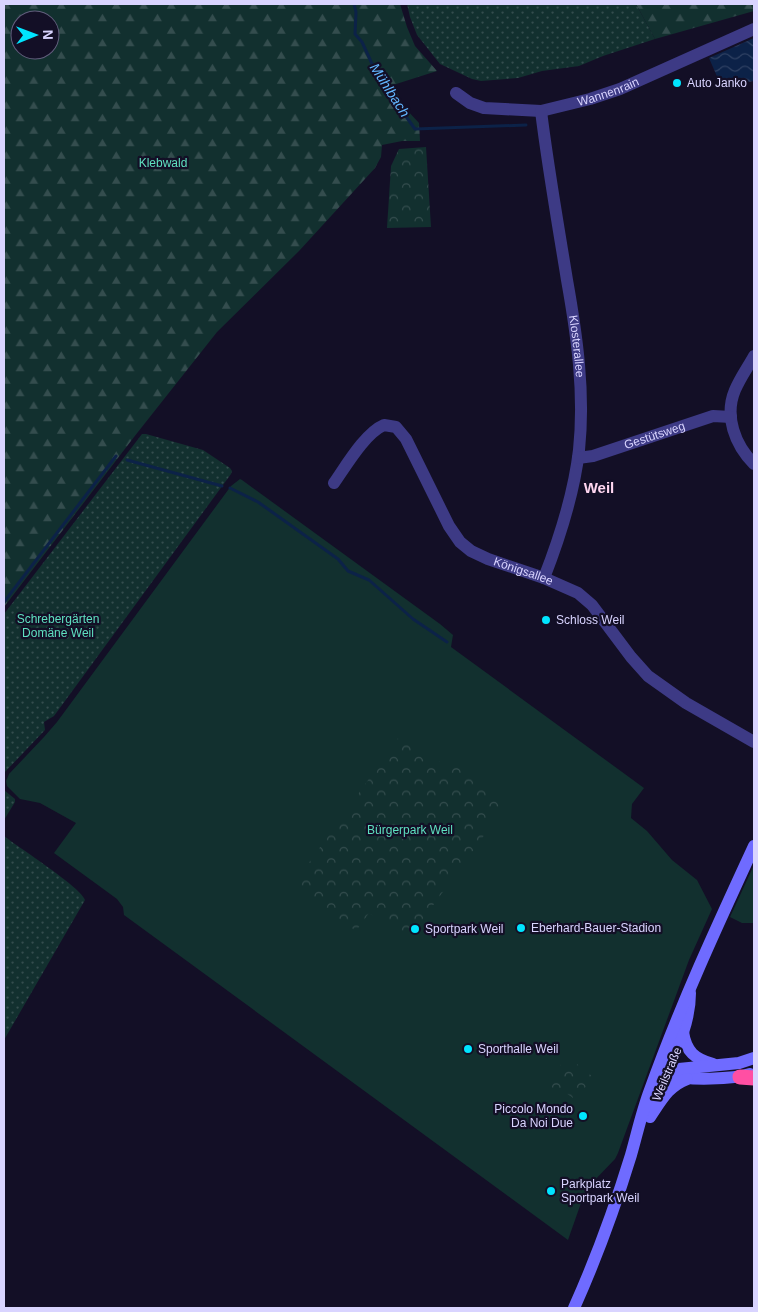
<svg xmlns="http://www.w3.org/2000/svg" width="758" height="1312" font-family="Arial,sans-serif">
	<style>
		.grass { fill: #12302f }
		.forest { fill: url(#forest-firs); fill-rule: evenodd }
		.park { fill: url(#park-crowns) }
		.garden { fill: url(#garden-dots) }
		.water { fill: url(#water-waves) }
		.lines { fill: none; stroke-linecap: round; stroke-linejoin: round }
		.stream { stroke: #0c2248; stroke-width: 3 }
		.street { stroke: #3d3a85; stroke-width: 12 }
		.secondary { stroke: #6f6bff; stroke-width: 12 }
		.highway { stroke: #ff4fa3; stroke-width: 15 }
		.poi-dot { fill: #00e5ff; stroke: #130f26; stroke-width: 2 }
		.labels { text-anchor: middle; stroke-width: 4.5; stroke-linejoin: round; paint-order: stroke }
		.poi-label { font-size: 12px; fill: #d9d4ff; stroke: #130f26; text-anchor: start }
		.street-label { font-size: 12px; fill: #d9d4ff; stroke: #130f26 }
		.park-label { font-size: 12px; fill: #5fe0c0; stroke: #130f26 }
		.water-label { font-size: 14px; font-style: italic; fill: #62b6ff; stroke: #130f26 }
		.quarter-label { font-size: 15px; font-weight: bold; fill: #ffd6f0; stroke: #130f26 }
	</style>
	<defs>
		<pattern id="forest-firs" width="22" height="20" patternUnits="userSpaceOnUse" patternTransform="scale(1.25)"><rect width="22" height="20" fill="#12302f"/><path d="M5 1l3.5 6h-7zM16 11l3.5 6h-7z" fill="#344d4e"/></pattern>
		<pattern id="park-crowns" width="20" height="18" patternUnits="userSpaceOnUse" patternTransform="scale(1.25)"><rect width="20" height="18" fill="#12302f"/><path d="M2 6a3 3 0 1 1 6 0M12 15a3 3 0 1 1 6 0" fill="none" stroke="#344d4e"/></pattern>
		<pattern id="garden-dots" width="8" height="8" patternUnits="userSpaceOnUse" patternTransform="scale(1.25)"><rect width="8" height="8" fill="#12302f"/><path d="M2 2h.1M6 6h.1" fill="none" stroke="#344d4e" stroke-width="1.8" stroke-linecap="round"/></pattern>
		<pattern id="water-waves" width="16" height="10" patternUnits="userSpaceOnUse" patternTransform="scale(1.25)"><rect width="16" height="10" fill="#0c2248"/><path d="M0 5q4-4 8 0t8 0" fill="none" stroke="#2f4163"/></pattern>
	</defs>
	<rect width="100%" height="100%" fill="#130f26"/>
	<g class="grass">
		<path d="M 240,479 L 242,480 L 440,624 L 453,635 L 451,647 L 644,788 L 632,804 L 631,818 L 647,831 L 672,860 L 697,880 L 712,909 L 689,960 L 618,1153 L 615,1159 L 591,1184 L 589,1192 L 581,1203 L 568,1240 L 124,915 L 123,907 L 117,899 L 54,853 L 76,823 L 40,803 L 20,799 L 7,786 L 6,781 L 9,774 L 44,737 L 57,722 L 231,486 Z"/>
		<path d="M 754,865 L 754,923 L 742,923 L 730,917 Z"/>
	</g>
	<g class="forest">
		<path d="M 4,4 L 400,4 L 407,27 L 415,46 L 437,71 L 393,85 L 405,108 L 419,123 L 420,141 L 402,141 L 382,145 L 381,157 L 375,168 L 299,251 L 217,332 L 134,437 L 4,607 ZM 20,20 L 50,20 L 50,50 L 20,50 Z"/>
		<path d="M 636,4 L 754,4 L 754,11 L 655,39 Z"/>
	</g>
	<g class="park">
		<path d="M 426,147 L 431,227 L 387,228 L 391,166 L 399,149 Z"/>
		<path d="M 401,734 L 451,770 L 457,765 L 505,798 L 485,827 L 488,830 L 407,941 L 369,913 L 356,931 L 293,885 Z"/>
		<path d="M 567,1056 L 593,1077 L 576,1100 L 563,1091 L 559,1092 L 547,1084 Z"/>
	</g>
	<g class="garden">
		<path d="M 407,4 L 636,4 L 655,39 L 603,56 L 579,66 L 542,71 L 518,78 L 481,81 L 472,79 L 440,64 L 417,35 L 410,17 Z"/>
		<path d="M 142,434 L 146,434 L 203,450 L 230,468 L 232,471 L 231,474 L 54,716 L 44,722 L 45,730 L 4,773 L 4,614 Z"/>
		<path d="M 4,790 L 15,799 L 15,802 L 4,820 Z"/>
		<path d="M 4,836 C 18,847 82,888 85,900 L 4,1040 Z"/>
	</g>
	<path class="water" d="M 754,38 L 754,81 L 733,85 L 732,79 L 719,81 L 709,58 Z"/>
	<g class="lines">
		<g class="stream">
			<path d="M 354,4 L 356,12 L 355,34 L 362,42 L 379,79 L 415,129 L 526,125"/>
			<path d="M 127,460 L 222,486"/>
			<path d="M 230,488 L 258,502 L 338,559 L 348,571 L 369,580 L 413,619 L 447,642"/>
			<path d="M 4,602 L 116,456"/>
		</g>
		<g class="street">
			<path id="s1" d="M 456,93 L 470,103 L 484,108 L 541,111 L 590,99 L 620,89 L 754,29"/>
			<path id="s2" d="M 541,111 C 548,168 558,224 567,280 C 577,336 585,393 579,450 C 574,494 560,537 544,578"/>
			<path d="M 754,356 C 748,367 740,378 735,390 C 724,416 735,445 754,464"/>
			<path id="s3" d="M 578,458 L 593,456 L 713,416 L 731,417"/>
			<path id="s4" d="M 334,483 C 346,466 365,433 384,425 L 396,427 L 406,439 L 449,526 L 460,542 L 471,551 L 488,559 L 544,578 L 578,593 L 592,605 L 631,657 L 648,676 L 686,703 L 754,742"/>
		</g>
		<g class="secondary">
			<path d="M 683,1032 C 686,1052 695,1059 713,1064"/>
			<path d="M 668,1067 L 673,1075 C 687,1081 734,1079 750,1074"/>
			<path d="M 663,1074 L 669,1070 L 739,1063 L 754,1058"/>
			<path d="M 653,1106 C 665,1068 690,1034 690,993"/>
			<path d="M 650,1117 C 661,1101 668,1086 687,1079"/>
			<path d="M 574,1308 C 596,1259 615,1207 631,1155 C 637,1134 642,1111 650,1090 C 680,1006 717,926 754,846"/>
		</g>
		<path class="highway" d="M 740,1077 L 754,1078"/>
	</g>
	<g class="poi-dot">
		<circle cx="677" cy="83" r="5"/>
		<circle cx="546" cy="620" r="5"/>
		<circle cx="521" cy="928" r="5"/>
		<circle cx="415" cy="929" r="5"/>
		<circle cx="468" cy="1049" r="5"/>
		<circle cx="583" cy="1116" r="5"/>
		<circle cx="551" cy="1191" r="5"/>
	</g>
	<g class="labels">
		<g class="poi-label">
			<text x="687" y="87">Auto Janko</text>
			<text x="556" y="624">Schloss Weil</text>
			<text x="531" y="932">Eberhard-Bauer-Stadion</text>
			<text x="425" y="933">Sportpark Weil</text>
			<text x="478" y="1053">Sporthalle Weil</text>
			<text x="573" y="1113" text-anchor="end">Piccolo Mondo<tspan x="573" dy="14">Da Noi Due</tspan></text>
			<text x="561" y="1188">Parkplatz<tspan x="561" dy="14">Sportpark Weil</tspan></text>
		</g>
		<g class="street-label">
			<text dy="4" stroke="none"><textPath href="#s1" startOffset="159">Wannenrain</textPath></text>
			<text dy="4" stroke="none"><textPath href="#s2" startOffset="238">Klosterallee</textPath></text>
			<text dy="4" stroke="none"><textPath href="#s3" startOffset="80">Gestütsweg</textPath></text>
			<text dy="4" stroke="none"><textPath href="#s4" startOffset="292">Königsallee</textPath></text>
			<text transform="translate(667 1074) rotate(-67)" y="4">Weilstraße</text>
		</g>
		<g class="park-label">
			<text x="163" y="167">Klebwald</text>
			<text x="58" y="623">Schrebergärten<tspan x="58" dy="14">Domäne Weil</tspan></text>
			<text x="410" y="834">Bürgerpark Weil</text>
		</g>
		<g class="water-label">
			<text transform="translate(390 90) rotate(57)" y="5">Mühlbach</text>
		</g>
		<g class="quarter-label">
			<text x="599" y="493">Weil</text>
		</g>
	</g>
	<rect width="758" height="1312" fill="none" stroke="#d9d4ff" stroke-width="10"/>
	<g transform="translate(35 35) rotate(89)"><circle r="24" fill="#130f26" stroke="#625e7d"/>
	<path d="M0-4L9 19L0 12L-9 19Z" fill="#00e5ff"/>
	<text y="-8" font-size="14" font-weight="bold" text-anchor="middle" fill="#d9d4ff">N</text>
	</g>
</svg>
